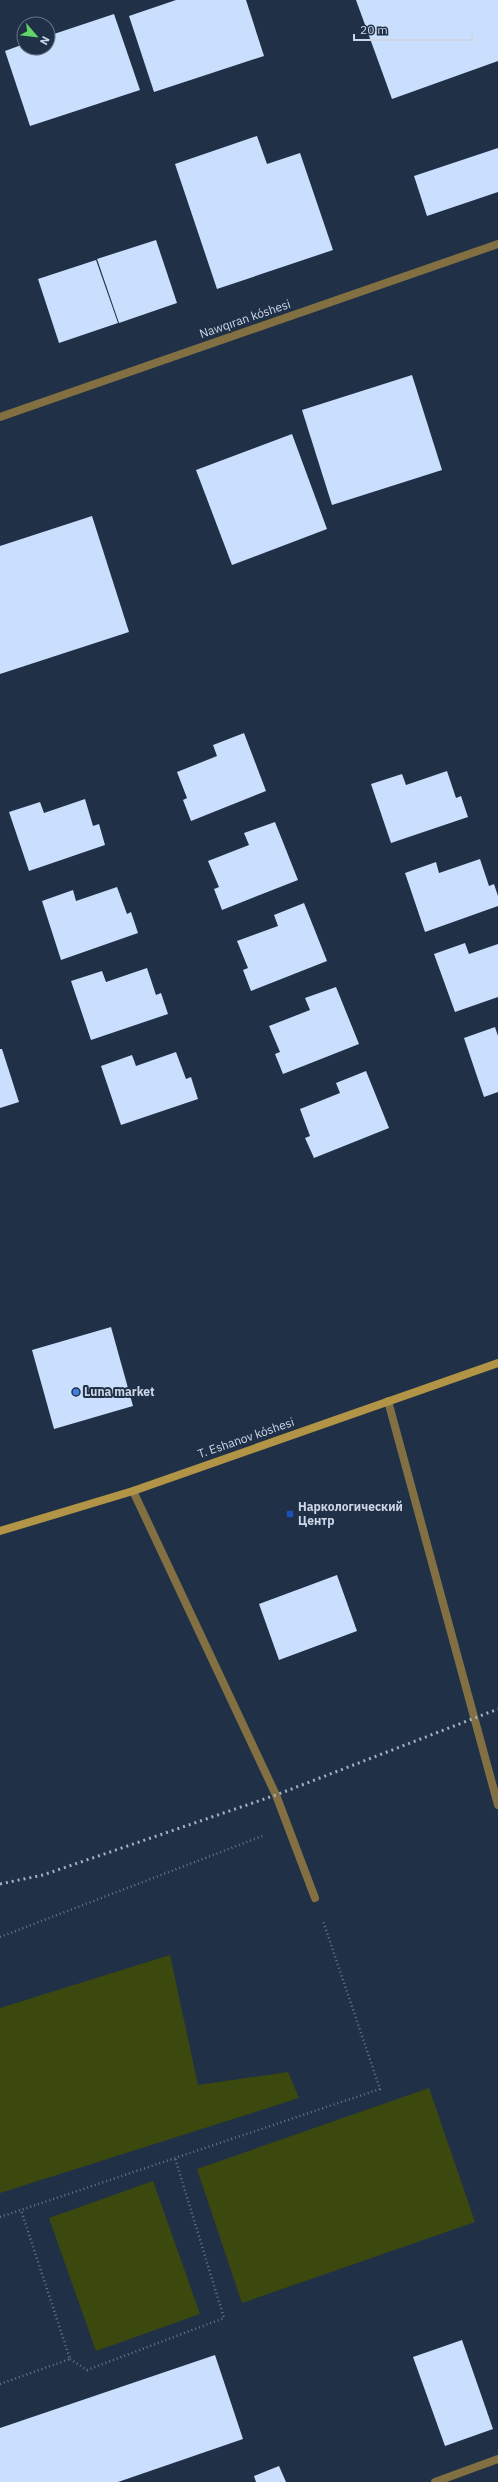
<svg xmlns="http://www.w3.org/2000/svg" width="498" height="2482" font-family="'IBM Plex Sans',sans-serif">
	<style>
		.green { fill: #3c490e }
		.building { fill: #cadffe }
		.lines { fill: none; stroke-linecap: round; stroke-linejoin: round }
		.path { stroke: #687589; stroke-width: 2.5; stroke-dasharray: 1 3; stroke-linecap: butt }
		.service { stroke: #827042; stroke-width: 8 }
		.minor { stroke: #827042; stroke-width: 8 }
		.secondary { stroke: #b19446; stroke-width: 8 }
		.rail { stroke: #a5b0c2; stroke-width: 3; stroke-dasharray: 2 4; stroke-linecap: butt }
		.shop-dot { fill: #3f7fe0; stroke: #203047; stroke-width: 1.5 }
		.transit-dot { fill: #1a4fb4; stroke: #203047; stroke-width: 1.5 }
		.labels { text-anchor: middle; stroke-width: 4; stroke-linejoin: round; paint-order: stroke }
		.street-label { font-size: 12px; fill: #ccd6e6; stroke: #203047 }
		.poi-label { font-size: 12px; font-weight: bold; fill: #ccd6e6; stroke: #203047; text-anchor: start }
	</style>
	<rect width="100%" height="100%" fill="#203047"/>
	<g class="green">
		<path d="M 170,1955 L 198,2085 L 288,2072 L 299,2098 L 0,2193 L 0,2008 Z"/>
		<path d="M 429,2088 L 475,2222 L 242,2303 L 197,2169 Z"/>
		<path d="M 153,2181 L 200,2314 L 96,2351 L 49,2218 Z"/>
	</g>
	<g class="building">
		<path d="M 176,0 L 246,0 L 264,56 L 154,92 L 129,16 Z"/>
		<path d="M 356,0 L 498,0 L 498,61 L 392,99 Z"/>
		<path d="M 114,14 L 140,90 L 30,126 L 5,51 L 24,44 L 24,48 L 48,48 L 48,36 Z"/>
		<path d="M 257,136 L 267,164 L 300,153 L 333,250 L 217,289 L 175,164 Z"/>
		<path d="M 498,148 L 498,192 L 427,216 L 414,176 Z"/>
		<path d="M 156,240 L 177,303 L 119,323 L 97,259 Z"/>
		<path d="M 96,260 L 118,323 L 59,343 L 38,279 Z"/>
		<path d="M 412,375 L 442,470 L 332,505 L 302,410 Z"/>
		<path d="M 292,434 L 327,529 L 232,565 L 196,470 Z"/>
		<path d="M 92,516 L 129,632 L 0,674 L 0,546 Z"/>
		<path d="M 244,733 L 266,791 L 191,821 L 183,800 L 187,798 L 177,772 L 217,756 L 213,745 Z"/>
		<path d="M 447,771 L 456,798 L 461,796 L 468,817 L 391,843 L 371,784 L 402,774 L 406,785 Z"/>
		<path d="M 85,799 L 93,826 L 99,824 L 105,845 L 29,871 L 9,812 L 40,802 L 44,813 Z"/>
		<path d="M 275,822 L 298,880 L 222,910 L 214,889 L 219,887 L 208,861 L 249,845 L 244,833 Z"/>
		<path d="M 480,859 L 489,886 L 494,884 L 498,896 L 498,906 L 425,932 L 405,873 L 436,862 L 439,873 Z"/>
		<path d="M 117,887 L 127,914 L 131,912 L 138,933 L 61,960 L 42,901 L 73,890 L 76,901 Z"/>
		<path d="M 304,903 L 327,961 L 251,991 L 243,970 L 248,968 L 237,941 L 278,926 L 274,915 Z"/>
		<path d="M 465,943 L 469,954 L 498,944 L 498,997 L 455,1012 L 434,954 Z"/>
		<path d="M 147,968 L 156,995 L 161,993 L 168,1014 L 91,1040 L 71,981 L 102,971 L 106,982 Z"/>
		<path d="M 336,987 L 359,1044 L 283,1074 L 275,1054 L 280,1052 L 269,1026 L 310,1010 L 305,998 Z"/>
		<path d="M 495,1027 L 498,1036 L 498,1092 L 484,1097 L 464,1038 Z"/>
		<path d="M 0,1049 L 2,1049 L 19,1102 L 0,1108 Z"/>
		<path d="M 176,1052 L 186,1079 L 191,1077 L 198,1099 L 121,1125 L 101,1066 L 132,1055 L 136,1066 Z"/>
		<path d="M 366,1071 L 389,1128 L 314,1158 L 305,1138 L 310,1136 L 300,1109 L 340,1093 L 336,1083 Z"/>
		<path d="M 111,1327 L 133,1406 L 54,1429 L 32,1350 Z"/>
		<path d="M 337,1575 L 357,1631 L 279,1660 L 259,1604 Z"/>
		<path d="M 462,2340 L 493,2429 L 445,2446 L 413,2357 Z"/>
		<path d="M 215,2355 L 243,2439 L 118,2482 L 0,2482 L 0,2428 Z"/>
		<path d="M 279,2466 L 286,2482 L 256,2482 L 254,2476 Z"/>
	</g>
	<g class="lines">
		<g class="path">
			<path d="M 0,1937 L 265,1835"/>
			<path d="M 0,2217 L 380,2089 L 323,1921"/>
			<path d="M 70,2359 L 87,2370 L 224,2318 L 175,2158"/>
			<path d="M 0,2384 L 70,2359 L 21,2210"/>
		</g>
		<g class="service">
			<path d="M 388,1401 L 498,1805"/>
			<path d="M 133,1491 L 276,1795 L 315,1898"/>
			<path d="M 435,2482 L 498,2459"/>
		</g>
		<path class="minor" d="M 0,417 L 498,244"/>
		<path class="secondary" d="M 0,1531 L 133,1491 L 498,1363"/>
		<path class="rail" d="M 0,1884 L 43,1875 L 276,1795 L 498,1709"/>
	</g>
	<circle class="shop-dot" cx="76" cy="1392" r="4"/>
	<rect class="transit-dot" x="286" y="1510" width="8" height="8" rx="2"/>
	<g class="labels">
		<g class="street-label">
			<text transform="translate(245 319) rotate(-19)" y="4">Nawqıran kóshesi</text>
			<text transform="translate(246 1438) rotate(-19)" y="4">T. Eshanov kóshesi</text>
		</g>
		<g class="poi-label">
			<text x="84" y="1396">Luna market</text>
			<text x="298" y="1511">Наркологический<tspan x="298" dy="14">Центр</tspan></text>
		</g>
	</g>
	<g transform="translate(36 36) rotate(118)"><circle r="19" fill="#203047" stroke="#657287"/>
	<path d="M0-3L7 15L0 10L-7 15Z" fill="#61d46a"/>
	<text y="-6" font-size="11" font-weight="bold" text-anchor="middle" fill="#ccd6e6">N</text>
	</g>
	<path d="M354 34v6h118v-6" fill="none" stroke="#ccd6e6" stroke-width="2"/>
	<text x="360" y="34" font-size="12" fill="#ccd6e6" stroke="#203047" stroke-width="3" paint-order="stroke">20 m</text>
</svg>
